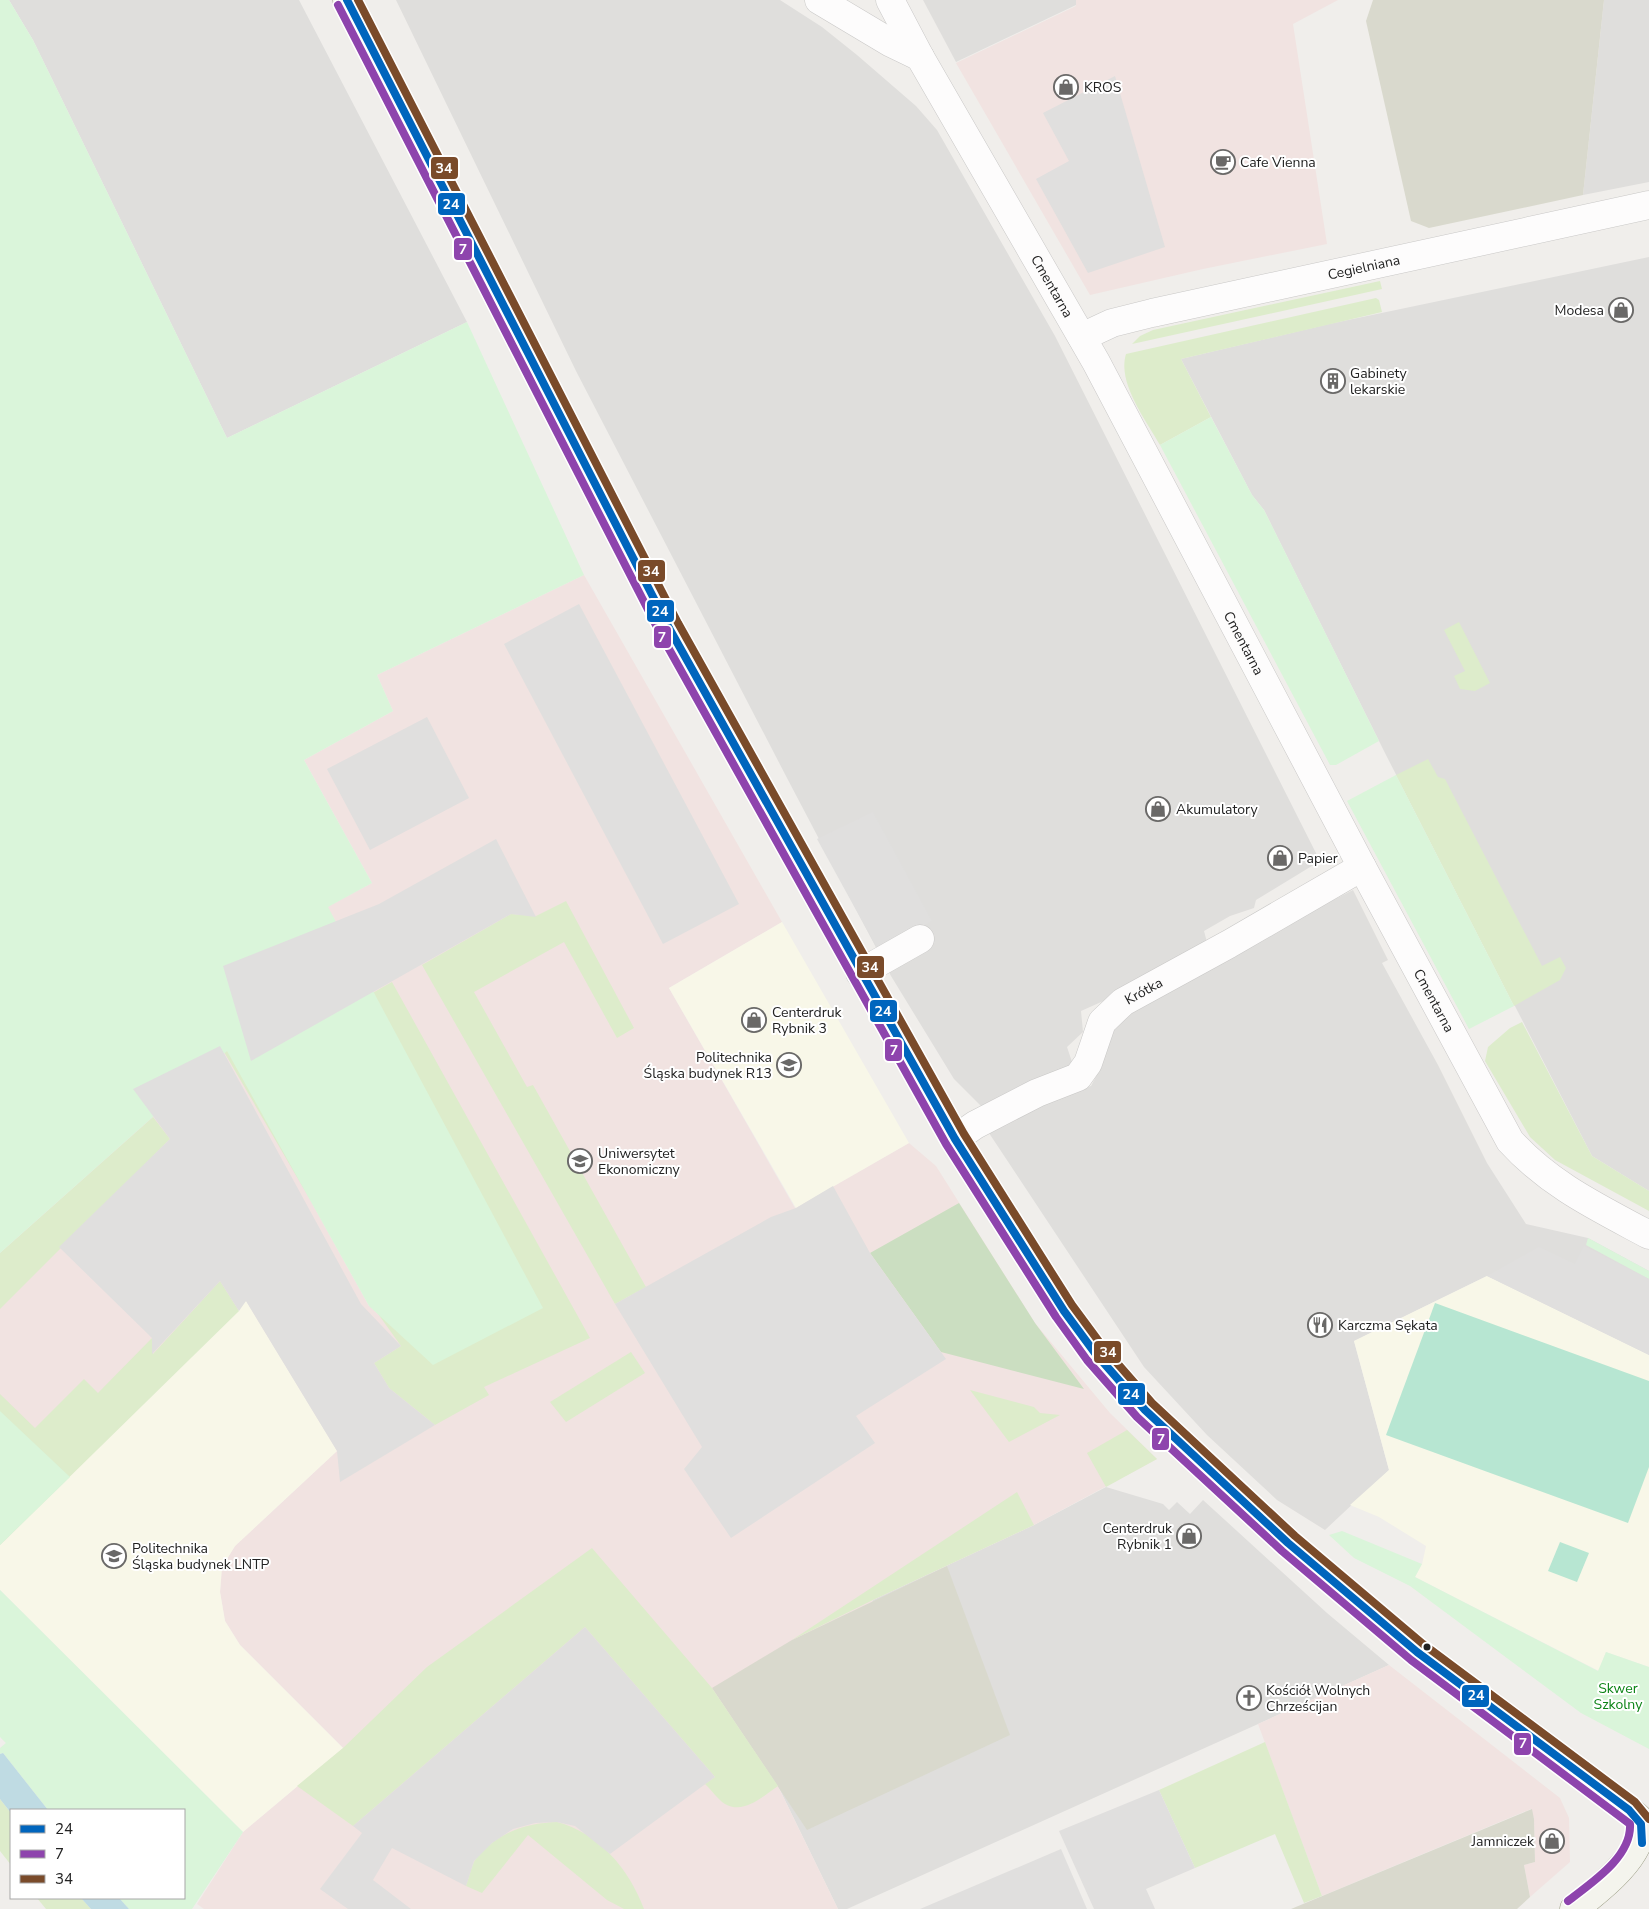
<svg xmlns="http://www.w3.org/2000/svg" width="1649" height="1909" font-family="'Nunito Sans',sans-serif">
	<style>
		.residential { fill: #dfdedc }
		.commercial { fill: #f1e3e1 }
		.education { fill: #f8f7e8 }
		.construction { fill: #d9d9cd }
		.grass { fill: #ddeccb }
		.forest { fill: #cbdec1 }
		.park { fill: #daf5da }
		.pitch { fill: #b7e6d2 }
		.parking { fill: #e0dfde }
		.water { fill: #bfdbe3 }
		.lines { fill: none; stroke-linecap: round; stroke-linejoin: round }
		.street-casing { stroke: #c9c8c7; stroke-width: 29 }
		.secondary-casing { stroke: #999a82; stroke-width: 29 }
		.street { stroke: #fdfcfc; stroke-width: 28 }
		.secondary { stroke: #f4f4ed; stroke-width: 28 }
		.bus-1-casing { stroke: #fff; stroke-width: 11 }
		.bus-2-casing { stroke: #fff; stroke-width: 11 }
		.bus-3-casing { stroke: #fff; stroke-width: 11 }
		.bus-1 { stroke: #0065bd; stroke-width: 8 }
		.bus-2 { stroke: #8e44ad; stroke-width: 8 }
		.bus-3 { stroke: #7a4b2a; stroke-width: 8 }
		.bus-dot { fill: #222; stroke: #fff; stroke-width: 2 }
		.labels { text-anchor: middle; stroke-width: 4; stroke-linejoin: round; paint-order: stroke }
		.poi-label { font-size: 14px; fill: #222; stroke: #fff; text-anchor: start }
		.street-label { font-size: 14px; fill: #222; stroke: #fff }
		.park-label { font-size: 14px; fill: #0c8416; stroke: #fff }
		.line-badge { stroke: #fff; stroke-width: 2 }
		.badge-label { font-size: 14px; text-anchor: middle; font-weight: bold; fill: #fff }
	</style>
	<rect width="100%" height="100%" fill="#f0eeeb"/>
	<g class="residential">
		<path d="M 9,0 L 299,0 L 467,322 L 227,438 L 33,40 Z"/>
		<path d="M 396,0 L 780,0 L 822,27 L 857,55 L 916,106 L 937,130 L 1055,336 L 1320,861 L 1256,900 L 1254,908 L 1230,916 L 1204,931 L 1208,946 L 1128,990 L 1081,1011 L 1083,1032 L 1067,1047 L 1074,1068 L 982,1107 L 954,1079 L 891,976 L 787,778 L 576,371 Z"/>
		<path d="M 923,0 L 1076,0 L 1076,5 L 956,62 Z"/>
		<path d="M 1604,0 L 1649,0 L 1649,182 L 1583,195 Z"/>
		<path d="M 1649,257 L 1649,1191 L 1592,1156 L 1386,755 L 1264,510 L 1252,495 L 1181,359 L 1329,324 Z"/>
		<path d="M 1353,890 L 1388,960 L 1382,963 L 1438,1065 L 1487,1163 L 1526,1224 L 1588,1238 L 1649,1271 L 1649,1355 L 1487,1276 L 1354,1341 L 1389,1470 L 1325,1530 L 1277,1500 L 1207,1435 L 1144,1367 L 987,1130 L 1041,1100 L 1091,1086 L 1099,1071 L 1107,1036 L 1128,1011 L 1271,932 Z"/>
		<path d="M 1106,1487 L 1163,1504 L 1169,1510 L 1177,1502 L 1190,1514 L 1203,1500 L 1327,1613 L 1389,1665 L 847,1909 L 838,1909 L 778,1786 L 873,1600 L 1034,1525 Z"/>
	</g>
	<g class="commercial">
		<path d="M 1076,0 L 1338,0 L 1293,24 L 1327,244 L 1203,269 L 1090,295 L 956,63 L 1076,6 Z"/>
		<path d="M 584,575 L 782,922 L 669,988 L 795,1208 L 909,1143 L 936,1166 L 1035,1323 L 1110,1413 L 1157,1459 L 1034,1525 L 873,1600 L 778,1786 L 838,1909 L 204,1909 L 197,1904 L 243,1832 L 343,1748 L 240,1645 L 225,1621 L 220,1592 L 222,1567 L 235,1546 L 337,1451 L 246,1301 L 70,1477 L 0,1411 L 0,1253 L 227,1050 L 369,1306 L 542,1308 L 327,907 L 372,883 L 304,760 L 393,711 L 377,675 Z"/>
		<path d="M 1389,1665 L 1560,1798 L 1569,1818 L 1570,1862 L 1530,1897 L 1524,1865 L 1535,1862 L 1534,1819 L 1531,1809 L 1322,1896 L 1258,1724 Z"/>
	</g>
	<g class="education">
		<path d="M 782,922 L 909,1143 L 796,1208 L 669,988 Z"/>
		<path d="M 1487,1276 L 1649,1355 L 1649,1667 L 1606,1652 L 1599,1671 L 1415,1577 L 1422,1564 L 1426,1546 L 1379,1517 L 1350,1505 L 1389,1470 L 1354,1341 Z"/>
		<path d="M 246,1301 L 337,1451 L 235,1546 L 222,1567 L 220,1592 L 225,1621 L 240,1645 L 343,1748 L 243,1832 L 0,1590 L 0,1545 Z"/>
	</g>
	<g class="construction">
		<path d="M 1373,0 L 1604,0 L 1583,195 L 1429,228 L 1411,221 L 1366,21 Z"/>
		<path d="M 947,1566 L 1010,1735 L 807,1830 L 712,1688 L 792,1640 Z"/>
		<path d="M 1532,1809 L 1534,1819 L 1535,1862 L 1524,1865 L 1530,1897 L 1517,1909 L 1291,1909 Z"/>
	</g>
	<g class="grass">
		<path d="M 1380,281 L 1382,289 L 1132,344 L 1140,336 L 1153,330 Z"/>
		<path d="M 1376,298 L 1379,300 L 1382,312 L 1181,359 L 1211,417 L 1160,445 C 1146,420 1117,383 1126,354 Z"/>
		<path d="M 1459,622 L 1490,683 L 1475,691 L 1460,689 L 1454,676 L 1465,671 L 1444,630 Z"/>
		<path d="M 1428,759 L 1438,777 L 1445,779 L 1542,966 L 1560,957 L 1566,968 L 1560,980 L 1514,1006 L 1396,775 Z"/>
		<path d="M 566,901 L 634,1028 L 617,1038 L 564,942 L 474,992 L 527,1087 L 533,1085 L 646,1287 L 615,1304 L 422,965 L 511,914 L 536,916 Z"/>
		<path d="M 392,982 L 590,1338 L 484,1387 L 489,1395 L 435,1425 L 389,1388 L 374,1363 L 401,1346 L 371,1304 L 217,1040 L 252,1061 Z"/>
		<path d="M 1522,1022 L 1592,1156 L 1649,1191 L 1649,1211 L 1555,1160 L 1530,1137 L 1485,1061 L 1488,1047 L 1510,1028 Z"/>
		<path d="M 153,1117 L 170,1139 L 0,1309 L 0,1253 Z"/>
		<path d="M 220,1281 L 239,1311 L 0,1545 L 0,1394 L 35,1428 L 84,1379 L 98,1393 L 152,1338 L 153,1354 Z"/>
		<path d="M 631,1352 L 645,1373 L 566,1422 L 550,1402 Z"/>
		<path d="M 970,1390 L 1034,1407 L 1040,1413 L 1060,1415 L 1009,1442 Z"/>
		<path d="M 1127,1430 L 1157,1459 L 1106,1487 L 1087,1453 Z"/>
		<path d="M 1017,1492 L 1034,1525 L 873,1600 L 792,1640 Z"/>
		<path d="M 592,1548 L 712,1688 L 778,1786 C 763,1796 744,1815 725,1804 C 717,1799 712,1790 705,1784 L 715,1777 L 585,1627 L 353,1826 L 297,1786 L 343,1748 L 427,1667 Z"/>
		<path d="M 1265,1742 L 1322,1896 L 1304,1903 L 1275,1834 L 1195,1868 L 1159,1790 Z"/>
		<path d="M 0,1799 L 11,1813 L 11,1865 L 0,1851 Z"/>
		<path d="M 557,1822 C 599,1833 629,1869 644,1909 L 624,1909 L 607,1900 L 528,1835 L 482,1893 L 466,1886 C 469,1878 471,1867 475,1860 C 496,1833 525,1823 557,1822 Z"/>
		<path d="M 37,1898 L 81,1898 L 91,1909 L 46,1909 Z"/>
	</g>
	<path class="forest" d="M 959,1203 L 1035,1323 L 1084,1389 L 941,1352 L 870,1253 Z"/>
	<g class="park">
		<path d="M 0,0 L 9,0 L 33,40 L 227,438 L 467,322 L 584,575 L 377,675 L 393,711 L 304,760 L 372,883 L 328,907 L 543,1308 L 433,1365 L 369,1306 L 227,1051 L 0,1253 Z"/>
		<path d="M 1211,417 L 1252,495 L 1264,510 L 1379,741 L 1336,765 L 1330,765 L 1160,445 Z"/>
		<path d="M 1396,775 L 1514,1006 L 1469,1029 L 1347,801 Z"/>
		<path d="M 1588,1238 L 1649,1271 L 1649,1279 L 1586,1245 Z"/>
		<path d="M 0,1411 L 70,1477 L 0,1545 Z"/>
		<path d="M 1342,1531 L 1422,1564 L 1415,1577 L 1598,1671 L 1606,1652 L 1649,1667 L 1649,1749 L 1581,1713 L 1410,1586 L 1354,1558 L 1329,1535 Z"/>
		<path d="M 0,1590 L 243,1832 L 192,1909 L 129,1909 L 119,1898 L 184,1898 L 184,1810 L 48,1810 L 3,1753 L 0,1754 L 0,1748 L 6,1743 L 0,1737 Z"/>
	</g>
	<g class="pitch">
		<path d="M 1435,1303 L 1649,1381 L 1649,1467 L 1628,1523 L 1386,1435 Z"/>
		<path d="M 1560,1542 L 1589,1553 L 1577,1582 L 1548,1571 Z"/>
	</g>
	<g class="parking">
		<path d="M 1115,76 L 1165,247 L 1088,273 L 1036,179 L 1069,161 L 1043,113 Z"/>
		<path d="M 579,604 L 739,904 L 663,944 L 504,644 Z"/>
		<path d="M 427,717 L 469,798 L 370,850 L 327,769 Z"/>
		<path d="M 873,812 L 932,921 L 878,950 L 817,839 Z"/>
		<path d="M 496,839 L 536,917 L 511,914 L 251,1061 L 223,966 L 379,904 Z"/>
		<path d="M 220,1046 L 361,1304 L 401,1346 L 374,1363 L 389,1388 L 435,1425 L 340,1482 L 337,1451 L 246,1301 L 239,1311 L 220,1281 L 152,1354 L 152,1338 L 59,1247 L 170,1139 L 133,1089 Z"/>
		<path d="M 833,1186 L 870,1253 L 946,1359 L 856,1416 L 875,1443 L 731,1538 L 684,1469 L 702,1447 L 615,1304 L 771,1217 L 796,1208 Z"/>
		<path d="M 1584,1246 L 1649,1279 L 1649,1355 L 1487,1276 L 1539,1247 L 1575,1264 Z"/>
		<path d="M 585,1627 L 715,1777 L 610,1854 L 575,1826 L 557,1822 L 535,1823 L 513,1829 L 492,1843 L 474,1861 L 466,1886 L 392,1848 L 373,1880 L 411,1909 L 348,1909 L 320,1889 L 362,1833 L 353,1826 Z"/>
		<path d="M 1159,1790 L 1195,1868 L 1146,1889 L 1155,1909 L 1094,1909 L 1059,1831 Z"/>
		<path d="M 1061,1849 L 1087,1909 L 920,1909 Z"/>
	</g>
	<g class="water">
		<path d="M 3,1753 L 48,1810 L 11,1810 L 11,1813 L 0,1799 L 0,1754 Z"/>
		<path d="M 81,1898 L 119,1898 L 129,1909 L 91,1909 Z"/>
	</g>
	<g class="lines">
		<defs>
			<g id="street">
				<path d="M 819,0 L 891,43 L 920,57"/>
				<path id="s1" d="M 890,0 L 920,57 L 1096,362 L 1362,867 L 1510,1141 C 1550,1185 1597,1207 1649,1235"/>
				<path id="s2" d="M 1082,337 L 1112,323 L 1152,313 L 1649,205"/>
				<path d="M 860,973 L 920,939"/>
				<path id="s3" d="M 955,1139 L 975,1125 L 1037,1093 L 1078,1077 L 1088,1063 L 1102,1022 L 1123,1002 L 1229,944 L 1362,867"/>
			</g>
			<path id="secondary" d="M 347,0 L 669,628 L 955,1139 L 1064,1311 L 1095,1353 L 1145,1410 L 1288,1543 L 1417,1652 L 1629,1810 C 1632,1813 1637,1816 1640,1820 C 1649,1853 1595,1893 1574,1909"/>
		</defs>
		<use href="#street" class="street-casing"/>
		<use href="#secondary" class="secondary-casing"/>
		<use href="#street" class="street"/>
		<use href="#secondary" class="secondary"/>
		<defs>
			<path id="bus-1" d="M 347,0 L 669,628 L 955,1139 L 1064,1311 L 1095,1353 L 1145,1410 L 1288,1543 L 1417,1652 L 1629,1810 L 1641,1824 L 1642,1843"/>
			<path id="bus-2" d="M 338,5 L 660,633 L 946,1144 L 1056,1317 L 1087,1360 L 1137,1417 L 1282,1551 L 1411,1660 L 1630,1824 C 1632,1857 1591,1883 1568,1901"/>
			<path id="bus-3" d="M 358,0 L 678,623 L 964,1134 L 1072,1305 L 1103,1347 L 1152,1403 L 1295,1536 L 1423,1644 L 1635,1802 L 1649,1819"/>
		</defs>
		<use href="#bus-1" class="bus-1-casing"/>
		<use href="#bus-2" class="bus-2-casing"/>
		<use href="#bus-3" class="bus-3-casing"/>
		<use href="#bus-1" class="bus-1"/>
		<use href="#bus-2" class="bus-2"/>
		<use href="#bus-3" class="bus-3"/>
	</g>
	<defs>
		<symbol id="shop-ring" viewBox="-11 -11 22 22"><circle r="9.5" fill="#fff" stroke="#6a6968" stroke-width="1.5"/><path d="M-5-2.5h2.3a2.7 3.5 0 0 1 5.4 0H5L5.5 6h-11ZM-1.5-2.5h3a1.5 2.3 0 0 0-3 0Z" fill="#6a6968"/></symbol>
		<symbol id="cafe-ring" viewBox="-11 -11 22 22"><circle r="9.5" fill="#fff" stroke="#6a6968" stroke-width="1.5"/><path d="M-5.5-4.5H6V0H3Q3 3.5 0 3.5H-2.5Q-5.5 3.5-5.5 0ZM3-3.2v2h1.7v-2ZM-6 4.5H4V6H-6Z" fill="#6a6968"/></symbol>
		<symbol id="building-ring" viewBox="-11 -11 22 22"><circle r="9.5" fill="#fff" stroke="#6a6968" stroke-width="1.5"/><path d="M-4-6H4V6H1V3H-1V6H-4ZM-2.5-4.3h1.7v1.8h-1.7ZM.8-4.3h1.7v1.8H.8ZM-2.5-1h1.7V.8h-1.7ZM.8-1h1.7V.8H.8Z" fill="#6a6968"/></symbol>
		<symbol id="university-ring" viewBox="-11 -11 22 22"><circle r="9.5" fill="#fff" stroke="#6a6968" stroke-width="1.5"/><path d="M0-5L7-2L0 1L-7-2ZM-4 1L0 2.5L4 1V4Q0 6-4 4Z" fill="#6a6968"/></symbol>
		<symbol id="restaurant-ring" viewBox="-11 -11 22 22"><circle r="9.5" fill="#fff" stroke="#6a6968" stroke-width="1.5"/><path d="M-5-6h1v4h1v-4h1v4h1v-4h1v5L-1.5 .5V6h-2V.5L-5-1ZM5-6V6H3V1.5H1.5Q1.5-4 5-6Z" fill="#6a6968"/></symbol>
		<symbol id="church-ring" viewBox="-11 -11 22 22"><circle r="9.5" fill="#fff" stroke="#6a6968" stroke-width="1.5"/><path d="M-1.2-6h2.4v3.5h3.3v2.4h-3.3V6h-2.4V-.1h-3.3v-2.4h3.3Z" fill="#6a6968"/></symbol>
	</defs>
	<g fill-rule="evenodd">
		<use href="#shop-ring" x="1052" y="73" width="28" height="28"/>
		<use href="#cafe-ring" x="1209" y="148" width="28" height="28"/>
		<use href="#shop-ring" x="1607" y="296" width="28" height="28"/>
		<use href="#building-ring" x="1319" y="367" width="28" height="28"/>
		<use href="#shop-ring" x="1144" y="795" width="28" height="28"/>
		<use href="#shop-ring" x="1266" y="844" width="28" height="28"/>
		<use href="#shop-ring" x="740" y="1006" width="28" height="28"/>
		<use href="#university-ring" x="775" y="1051" width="28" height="28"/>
		<use href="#university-ring" x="566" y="1147" width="28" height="28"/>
		<use href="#restaurant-ring" x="1306" y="1311" width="28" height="28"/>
		<use href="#shop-ring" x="1175" y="1522" width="28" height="28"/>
		<use href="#university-ring" x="100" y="1542" width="28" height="28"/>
		<use href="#church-ring" x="1235" y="1684" width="28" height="28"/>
		<use href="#shop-ring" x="1538" y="1827" width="28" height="28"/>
	</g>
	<circle class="bus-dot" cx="1427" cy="1647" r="4.5"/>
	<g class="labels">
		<g class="poi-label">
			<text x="1084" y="92">KROS</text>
			<text x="1240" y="167">Cafe Vienna</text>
			<text x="1604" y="315" text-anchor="end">Modesa</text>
			<text x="1350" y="378">Gabinety<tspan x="1350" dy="16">lekarskie</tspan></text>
			<text x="1176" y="814">Akumulatory</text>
			<text x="1298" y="863">Papier</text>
			<text x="772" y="1017">Centerdruk<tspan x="772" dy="16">Rybnik 3</tspan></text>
			<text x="772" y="1062" text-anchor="end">Politechnika<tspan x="772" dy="16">Śląska budynek R13</tspan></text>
			<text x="598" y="1158">Uniwersytet<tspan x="598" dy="16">Ekonomiczny</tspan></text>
			<text x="1338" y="1330">Karczma Sękata</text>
			<text x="1172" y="1533" text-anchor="end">Centerdruk<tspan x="1172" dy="16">Rybnik 1</tspan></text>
			<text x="132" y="1553">Politechnika<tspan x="132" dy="16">Śląska budynek LNTP</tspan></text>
			<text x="1266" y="1695">Kościół Wolnych<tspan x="1266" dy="16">Chrześcijan</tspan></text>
			<text x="1534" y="1846" text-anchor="end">Jamniczek</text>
		</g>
		<g class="street-label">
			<text dy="5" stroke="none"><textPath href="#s2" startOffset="291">Cegielniana</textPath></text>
			<text dy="5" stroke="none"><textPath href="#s1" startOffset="329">Cmentarna</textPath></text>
			<text dy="5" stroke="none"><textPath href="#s1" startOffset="734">Cmentarna</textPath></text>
			<text dy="5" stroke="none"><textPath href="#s3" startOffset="251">Krótka</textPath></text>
			<text dy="5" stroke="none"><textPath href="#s1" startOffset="1139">Cmentarna</textPath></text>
		</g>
		<g class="park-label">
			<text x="1618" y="1693">Skwer<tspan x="1618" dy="16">Szkolny</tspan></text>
		</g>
	</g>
	<g class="line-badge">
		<rect x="430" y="156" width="29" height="24" rx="5" fill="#7a4b2a"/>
		<rect x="437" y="192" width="29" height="24" rx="5" fill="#0065bd"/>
		<rect x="453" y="237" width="20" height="24" rx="5" fill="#8e44ad"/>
		<rect x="637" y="559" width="29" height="24" rx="5" fill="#7a4b2a"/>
		<rect x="646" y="599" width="29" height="24" rx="5" fill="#0065bd"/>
		<rect x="653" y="625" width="19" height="24" rx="5" fill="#8e44ad"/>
		<rect x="856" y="955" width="29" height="24" rx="5" fill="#7a4b2a"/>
		<rect x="869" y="999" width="29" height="24" rx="5" fill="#0065bd"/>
		<rect x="884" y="1038" width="19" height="24" rx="5" fill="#8e44ad"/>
		<rect x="1093" y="1340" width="29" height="24" rx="5" fill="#7a4b2a"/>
		<rect x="1117" y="1382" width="29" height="24" rx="5" fill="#0065bd"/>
		<rect x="1151" y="1427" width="19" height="24" rx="5" fill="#8e44ad"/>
		<rect x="1461" y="1684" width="29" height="24" rx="5" fill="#0065bd"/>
		<rect x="1513" y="1732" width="19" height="24" rx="5" fill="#8e44ad"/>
	</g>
	<g class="badge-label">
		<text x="444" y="173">34</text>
		<text x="451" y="209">24</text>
		<text x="463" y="254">7</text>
		<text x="651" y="576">34</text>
		<text x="660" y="616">24</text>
		<text x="662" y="642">7</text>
		<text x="870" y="972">34</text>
		<text x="883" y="1016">24</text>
		<text x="894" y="1055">7</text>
		<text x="1108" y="1357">34</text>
		<text x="1131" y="1399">24</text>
		<text x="1161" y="1444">7</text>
		<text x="1476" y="1700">24</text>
		<text x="1523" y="1748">7</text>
	</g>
	<rect x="10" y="1809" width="175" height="90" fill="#ffffff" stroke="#a7a7a7"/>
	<rect x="20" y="1825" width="25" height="8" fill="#0065bd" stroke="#a7a7a7"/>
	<text x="55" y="1834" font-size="15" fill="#222222">24</text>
	<rect x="20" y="1850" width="25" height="8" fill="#8e44ad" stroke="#a7a7a7"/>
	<text x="55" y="1859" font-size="15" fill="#222222">7</text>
	<rect x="20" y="1875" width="25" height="8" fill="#7a4b2a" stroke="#a7a7a7"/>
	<text x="55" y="1884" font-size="15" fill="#222222">34</text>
</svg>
